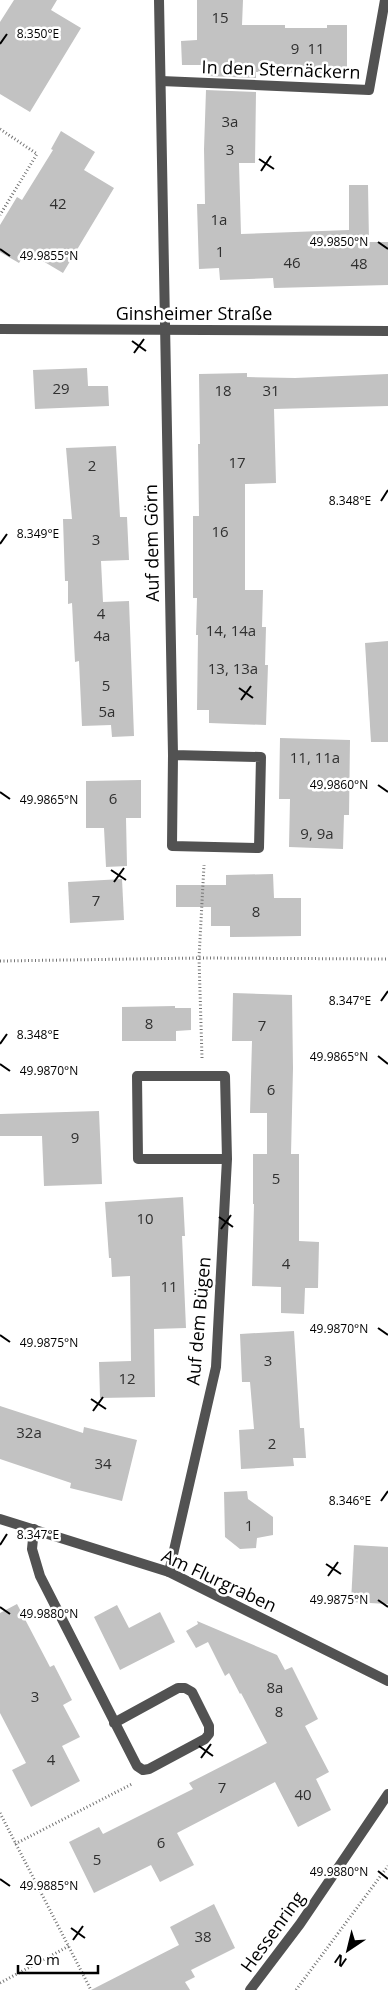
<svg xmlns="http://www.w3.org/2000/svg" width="388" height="1990" font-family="'Open Sans',sans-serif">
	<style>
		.building { fill: #c2c2c2 }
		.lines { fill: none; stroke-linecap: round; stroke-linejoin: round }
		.path { stroke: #747474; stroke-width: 3; stroke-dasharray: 1 2.5; stroke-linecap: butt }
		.street { stroke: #525252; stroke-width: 10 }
		.ticks { fill: none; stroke: #000; stroke-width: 2 }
		.labels { text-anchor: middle; stroke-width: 5; stroke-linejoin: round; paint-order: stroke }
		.number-label { font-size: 15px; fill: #303030 }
		.street-label { font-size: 18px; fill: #000; stroke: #fff }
		.ticks-label { font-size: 12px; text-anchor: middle; fill: #000; stroke: #fff; stroke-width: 5; stroke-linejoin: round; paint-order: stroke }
	</style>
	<rect width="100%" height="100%" fill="#fff"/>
	<g class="building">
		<path d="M 14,0 L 57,0 L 51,10 L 81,28 L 30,112 L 0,94 L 0,22 Z"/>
		<path d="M 197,0 L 243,0 L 242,25 L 285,25 L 285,28 L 327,28 L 327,25 L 347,25 L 347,69 L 327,69 L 327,73 L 256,72 L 256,78 L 206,76 L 205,65 L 182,65 L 181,41 L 197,40 Z"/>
		<path d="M 206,90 L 256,92 L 255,163 L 239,163 L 241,234 L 349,230 L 349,185 L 368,185 L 369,242 L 388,242 L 388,285 L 274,288 L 273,278 L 220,280 L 219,268 L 199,269 L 197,204 L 205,204 L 204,149 Z"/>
		<path d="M 61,131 L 95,152 L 84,170 L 114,188 L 63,273 L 26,251 L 19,263 L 0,252 L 0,225 L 17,197 L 22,200 L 53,150 L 51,149 Z"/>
		<path d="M 87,368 L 88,386 L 108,386 L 109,406 L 35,409 L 33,370 Z"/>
		<path d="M 247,373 L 247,377 L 295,378 L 388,374 L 388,406 L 274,409 L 276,483 L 245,484 L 245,590 L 263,590 L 262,627 L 266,627 L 265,665 L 268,665 L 266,725 L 209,723 L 209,710 L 197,710 L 198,635 L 196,635 L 197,598 L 193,598 L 193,516 L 199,516 L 198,444 L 200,444 L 199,374 Z"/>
		<path d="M 116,446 L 120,517 L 127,517 L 129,560 L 101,561 L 103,602 L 129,601 L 134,736 L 112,737 L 111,725 L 82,726 L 79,661 L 75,662 L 72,603 L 68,604 L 68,581 L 65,581 L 63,519 L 72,519 L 66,448 Z"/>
		<path d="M 388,641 L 388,742 L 371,742 L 365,643 Z"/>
		<path d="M 280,738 L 350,740 L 349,815 L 344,815 L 343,849 L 289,847 L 290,799 L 279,799 Z"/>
		<path d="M 141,780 L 141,818 L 126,818 L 127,866 L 106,867 L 104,828 L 86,828 L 86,781 Z"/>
		<path d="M 273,874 L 274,898 L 301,898 L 301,936 L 230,937 L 230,926 L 211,926 L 211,907 L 176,907 L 176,885 L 226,885 L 226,875 Z"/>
		<path d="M 122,879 L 124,920 L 70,923 L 68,882 Z"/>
		<path d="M 233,993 L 292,995 L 293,1068 L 291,1154 L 299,1154 L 299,1241 L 319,1242 L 318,1288 L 305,1288 L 304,1314 L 281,1313 L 281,1287 L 252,1286 L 254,1204 L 253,1204 L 253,1154 L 267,1154 L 267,1113 L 250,1113 L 252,1041 L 232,1041 Z"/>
		<path d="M 175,1006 L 175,1008 L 191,1008 L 191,1030 L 176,1031 L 176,1041 L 122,1041 L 122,1007 Z"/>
		<path d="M 99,1111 L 102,1184 L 44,1186 L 42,1136 L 0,1136 L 0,1114 Z"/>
		<path d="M 183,1197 L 185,1236 L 182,1236 L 186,1328 L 154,1329 L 155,1397 L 100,1398 L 99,1362 L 131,1361 L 130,1276 L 112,1277 L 111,1258 L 109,1258 L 105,1202 Z"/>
		<path d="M 294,1331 L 300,1428 L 304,1428 L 306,1458 L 293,1458 L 294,1466 L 241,1469 L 239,1430 L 254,1429 L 250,1382 L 242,1382 L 240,1334 Z"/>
		<path d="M 0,1406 L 83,1433 L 84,1427 L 137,1440 L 122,1501 L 70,1488 L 71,1483 L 0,1459 Z"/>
		<path d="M 247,1491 L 248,1499 L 273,1517 L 273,1535 L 257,1538 L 256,1548 L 240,1549 L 225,1537 L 224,1492 Z"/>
		<path d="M 354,1545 L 388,1547 L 388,1604 L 351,1602 Z"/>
		<path d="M 17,1604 L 50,1667 L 54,1665 L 72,1700 L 63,1705 L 80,1737 L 62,1746 L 80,1781 L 31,1807 L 12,1770 L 26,1763 L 0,1713 L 0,1613 Z"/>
		<path d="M 117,1605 L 129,1628 L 160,1612 L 175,1642 L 120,1670 L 94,1617 Z"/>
		<path d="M 197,1621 L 277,1655 L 285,1670 L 292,1667 L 318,1719 L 305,1726 L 329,1772 L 316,1779 L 331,1810 L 298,1827 L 275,1782 L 177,1833 L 194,1865 L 160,1882 L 151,1865 L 94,1893 L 69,1842 L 99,1827 L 103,1834 L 193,1789 L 189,1783 L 267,1743 L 241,1693 L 240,1694 L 229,1673 L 225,1676 L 208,1642 L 196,1648 L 186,1631 L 198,1624 Z"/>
		<path d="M 214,1904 L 235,1948 L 191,1970 L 195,1977 L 185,1982 L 190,1990 L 91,1990 L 179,1945 L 170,1927 Z"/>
	</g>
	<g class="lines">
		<g class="path">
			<path d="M 0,129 L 37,154 L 0,215"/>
			<path d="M 0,961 L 199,958 L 388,959"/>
			<path d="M 202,1058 L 199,958 L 204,865"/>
			<path d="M 0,1813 L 91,1990"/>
			<path d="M 15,1844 L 132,1784"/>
			<path d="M 0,1983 L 69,1946"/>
			<path d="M 296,1990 L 388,1866"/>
		</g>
		<g class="street">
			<path d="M 159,0 L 173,755 L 172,846 L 259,848 L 261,757 L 173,755"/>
			<path d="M 161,81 L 369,90 L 385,0"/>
			<path d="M 0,329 L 388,331"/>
			<path d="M 0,1519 L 169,1572 L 388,1681"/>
			<path d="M 34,1529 L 32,1549 L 40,1576 L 137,1766 L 143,1770 L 149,1769 L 205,1739 L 209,1734 L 209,1726 L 192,1692 L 185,1688 L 178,1688 L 114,1723"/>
			<path d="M 169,1572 L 216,1367 L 227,1159 L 225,1076 L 137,1076 L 138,1159 L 227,1159"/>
			<path d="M 250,1990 L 300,1924 L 388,1794"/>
		</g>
	</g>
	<path class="ticks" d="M 0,44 L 7,34M 259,159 L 274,169M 261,171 L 271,156M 378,242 L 388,249M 0,249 L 10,256M 132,341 L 146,351M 134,353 L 144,339M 381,501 L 388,490M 0,544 L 7,534M 239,688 L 253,698M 241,700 L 251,686M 378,785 L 388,792M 0,792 L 10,799M 111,870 L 126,880M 114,882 L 124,868M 381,1001 L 388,991M 0,1044 L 7,1034M 378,1056 L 388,1064M 0,1064 L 10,1071M 219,1217 L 233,1227M 221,1229 L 231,1215M 378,1328 L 388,1335M 0,1335 L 10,1342M 91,1399 L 106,1409M 93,1411 L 103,1397M 381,1501 L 388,1491M 0,1545 L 7,1534M 326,1564 L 341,1574M 328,1576 L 338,1562M 378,1600 L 388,1607M 0,1607 L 10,1614M 199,1746 L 213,1756M 201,1758 L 211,1744M 378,1871 L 388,1879M 0,1879 L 10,1886M 71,1928 L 85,1938M 73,1940 L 83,1926"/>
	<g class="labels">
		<g class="number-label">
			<text x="220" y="23">15</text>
			<text x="295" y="54">9</text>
			<text x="316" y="54">11</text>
			<text x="230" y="127">3a</text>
			<text x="230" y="155">3</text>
			<text x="58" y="209">42</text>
			<text x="219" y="225">1a</text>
			<text x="220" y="257">1</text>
			<text x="292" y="268">46</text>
			<text x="359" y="269">48</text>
			<text x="61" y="394">29</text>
			<text x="223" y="396">18</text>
			<text x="271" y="396">31</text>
			<text x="237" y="468">17</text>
			<text x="92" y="471">2</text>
			<text x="220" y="537">16</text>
			<text x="96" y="545">3</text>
			<text x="101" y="619">4</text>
			<text x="231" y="636">14, 14a</text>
			<text x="102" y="641">4a</text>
			<text x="233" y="674">13, 13a</text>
			<text x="106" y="691">5</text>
			<text x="107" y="717">5a</text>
			<text x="315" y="763">11, 11a</text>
			<text x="113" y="804">6</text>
			<text x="317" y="839">9, 9a</text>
			<text x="96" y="906">7</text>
			<text x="256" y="917">8</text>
			<text x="149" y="1029">8</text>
			<text x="262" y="1031">7</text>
			<text x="271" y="1095">6</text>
			<text x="75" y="1143">9</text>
			<text x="276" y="1184">5</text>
			<text x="145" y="1224">10</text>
			<text x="286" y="1269">4</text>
			<text x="169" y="1292">11</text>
			<text x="268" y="1366">3</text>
			<text x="127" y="1384">12</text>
			<text x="29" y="1438">32a</text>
			<text x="272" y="1449">2</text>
			<text x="103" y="1469">34</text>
			<text x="249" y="1531">1</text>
			<text x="275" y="1693">8a</text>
			<text x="35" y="1702">3</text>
			<text x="279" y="1717">8</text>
			<text x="51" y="1765">4</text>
			<text x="222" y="1793">7</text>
			<text x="303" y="1800">40</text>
			<text x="161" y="1848">6</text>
			<text x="97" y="1865">5</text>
			<text x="203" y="1942">38</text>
		</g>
		<g class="street-label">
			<text transform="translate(281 70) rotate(2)" y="6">In den Sternäckern</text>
			<text x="194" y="320">Ginsheimer Straße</text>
			<text transform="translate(152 543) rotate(-91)" y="6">Auf dem Görn</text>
			<text transform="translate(199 1321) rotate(-85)" y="6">Auf dem Bügen</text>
			<text transform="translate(219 1581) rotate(25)" y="6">Am Flurgraben</text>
			<text transform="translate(273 1932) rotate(-54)" y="6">Hessenring</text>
		</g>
	</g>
	<g class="ticks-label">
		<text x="38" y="38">8.350°E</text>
		<text x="339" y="246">49.9850°N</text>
		<text x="49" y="260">49.9855°N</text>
		<text x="350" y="505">8.348°E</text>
		<text x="38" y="538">8.349°E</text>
		<text x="339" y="789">49.9860°N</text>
		<text x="49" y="804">49.9865°N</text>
		<text x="350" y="1005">8.347°E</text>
		<text x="38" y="1039">8.348°E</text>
		<text x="339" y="1061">49.9865°N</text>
		<text x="49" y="1075">49.9870°N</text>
		<text x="339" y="1333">49.9870°N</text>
		<text x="49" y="1347">49.9875°N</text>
		<text x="350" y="1505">8.346°E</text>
		<text x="38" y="1539">8.347°E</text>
		<text x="339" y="1604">49.9875°N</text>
		<text x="49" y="1618">49.9880°N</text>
		<text x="339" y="1876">49.9880°N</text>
		<text x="49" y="1890">49.9885°N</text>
	</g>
	<g transform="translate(348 1950) rotate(215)" stroke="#ffffff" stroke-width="4" paint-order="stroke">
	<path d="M0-4L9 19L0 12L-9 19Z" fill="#000000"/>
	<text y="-8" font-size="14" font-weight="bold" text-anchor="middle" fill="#000000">N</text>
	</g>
	<path d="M18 1965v8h80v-8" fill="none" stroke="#000000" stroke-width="2.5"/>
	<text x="25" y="1965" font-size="15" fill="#000000" stroke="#ffffff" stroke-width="4" paint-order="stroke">20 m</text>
</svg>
